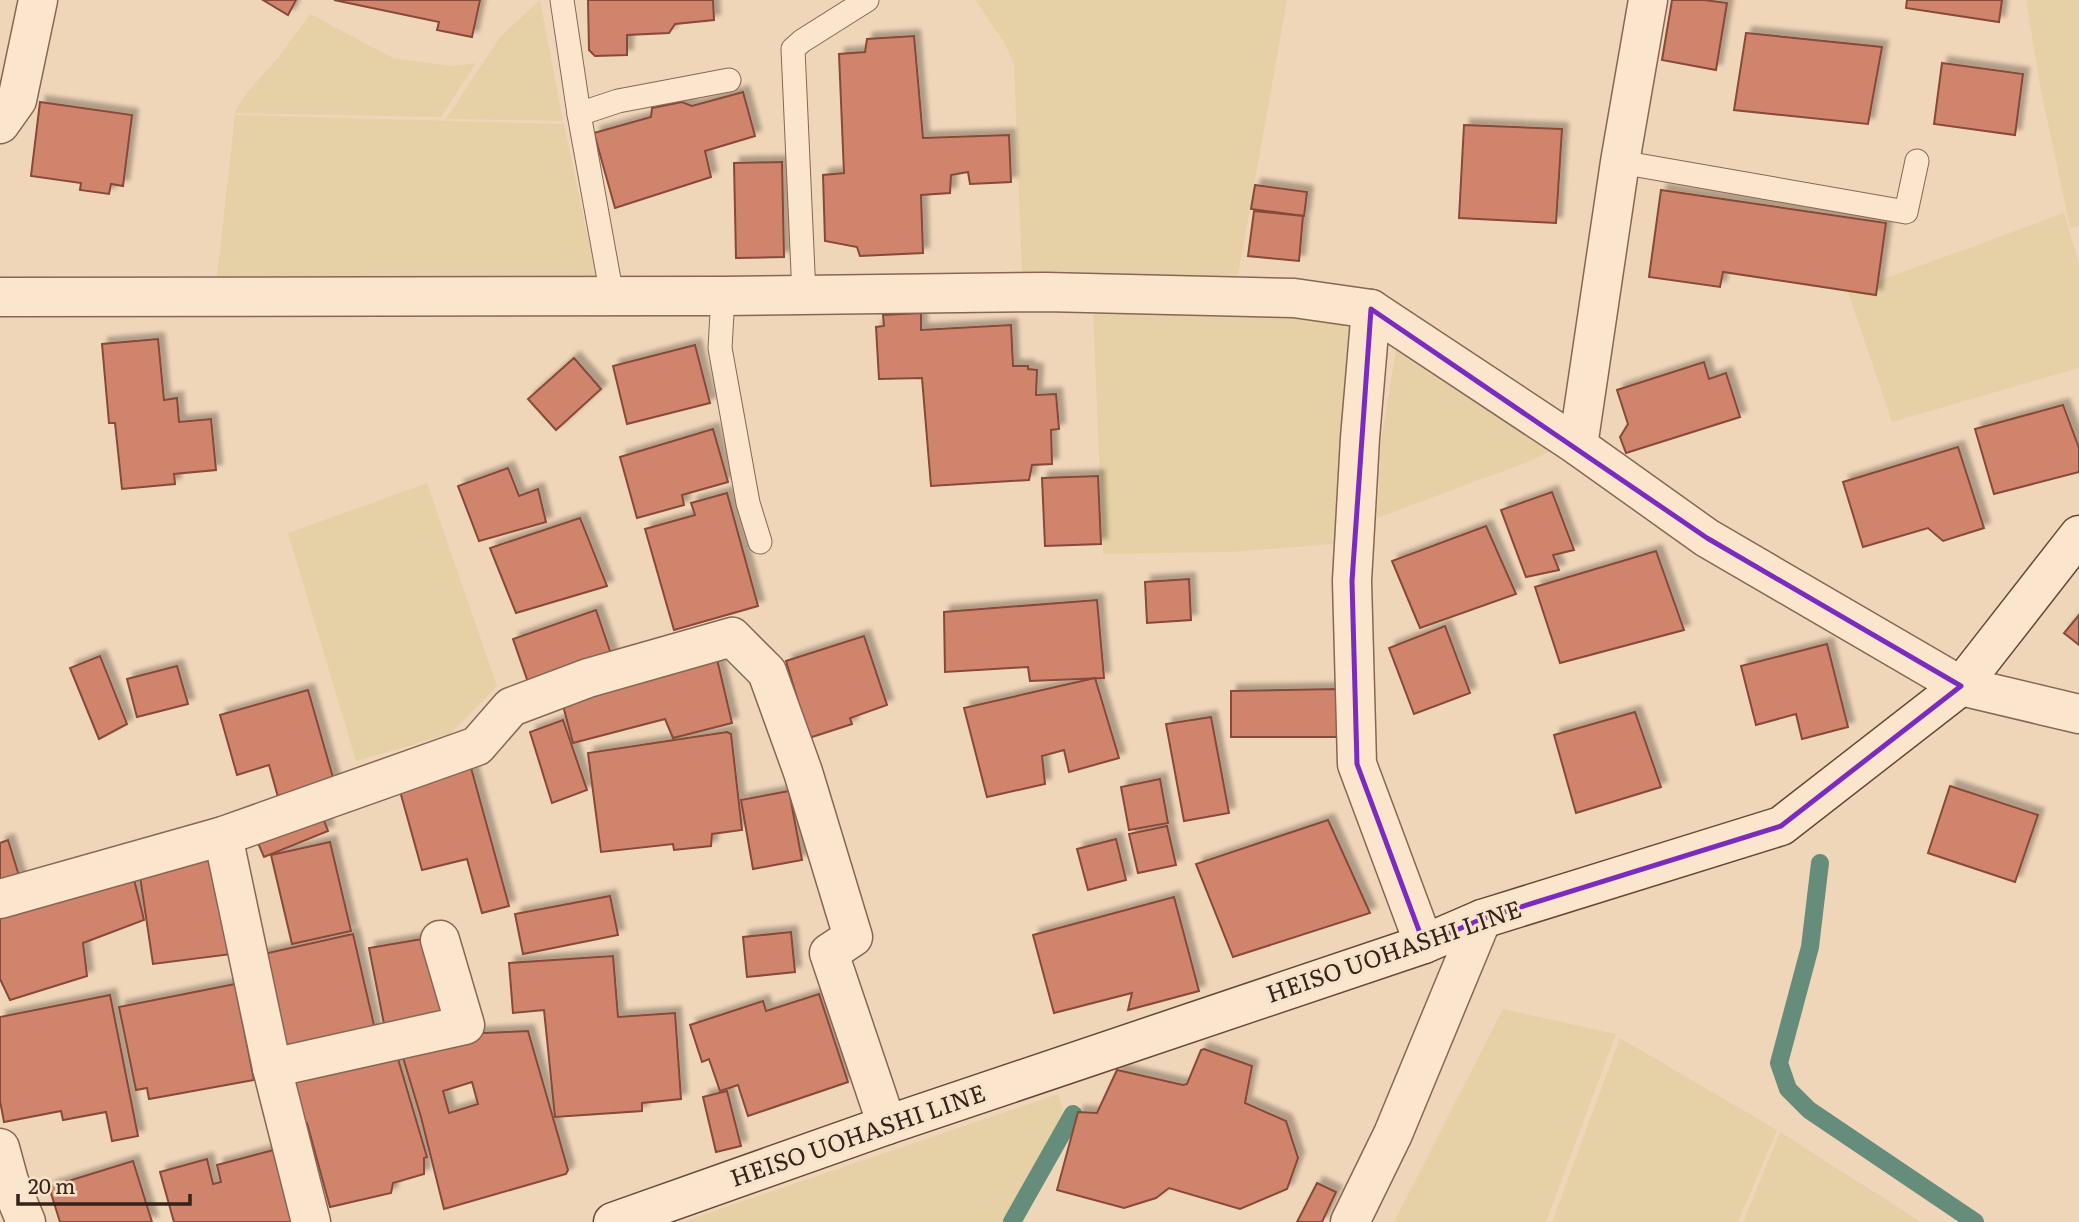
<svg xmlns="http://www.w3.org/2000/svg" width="2079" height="1222" font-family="Literata,serif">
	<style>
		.farmland { fill: #e6d0a6 }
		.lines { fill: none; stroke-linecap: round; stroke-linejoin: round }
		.stream { stroke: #668d7c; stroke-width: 18 }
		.building { fill: #d1846c; stroke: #874938; stroke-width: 2; fill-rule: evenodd; filter: url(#shadow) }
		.lane-casing { stroke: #876653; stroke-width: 25 }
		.street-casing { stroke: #876653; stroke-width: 41 }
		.secondary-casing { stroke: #684737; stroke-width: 41 }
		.lane { stroke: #fbe5cc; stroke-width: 23 }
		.street { stroke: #fbe5cc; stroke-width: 38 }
		.secondary { stroke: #fbe5cc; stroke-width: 38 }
		.marked { fill: none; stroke: #7b2cbf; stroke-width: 5; stroke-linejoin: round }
		.labels { text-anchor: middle; stroke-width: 6; stroke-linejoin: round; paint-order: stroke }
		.street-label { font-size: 24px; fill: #352219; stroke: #f7e2c9 }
	</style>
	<defs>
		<filter id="shadow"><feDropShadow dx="6" dy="-6" stdDeviation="2" flood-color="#0004"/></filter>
	</defs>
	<rect width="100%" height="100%" fill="#f0d6b9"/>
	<g class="farmland">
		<path d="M 540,0 L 563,121 L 446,119 L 500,37 Z"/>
		<path d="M 975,0 L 1287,0 L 1238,276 L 1022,274 L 1014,64 L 1004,42 Z"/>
		<path d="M 2026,0 L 2079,0 L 2079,226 L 2070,228 L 2040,86 Z"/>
		<path d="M 310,14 L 393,58 L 452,66 L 476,63 L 441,117 L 234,113 L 248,91 L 278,58 Z"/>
		<path d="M 235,115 L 564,124 L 596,276 L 217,277 Z"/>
		<path d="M 2064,213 L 2079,263 L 2079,368 L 1892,422 L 1848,292 Z"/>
		<path d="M 1243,310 L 1348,319 L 1358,334 L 1335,544 L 1231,552 L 1103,554 L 1093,311 Z"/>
		<path d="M 1397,344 L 1554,449 L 1531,461 L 1377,518 L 1381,441 Z"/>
		<path d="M 427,483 L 497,686 L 450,734 L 356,761 L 288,533 Z"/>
		<path d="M 1503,1009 L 1616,1034 L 1546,1222 L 1394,1222 Z"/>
		<path d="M 1620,1038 L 1777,1130 L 1738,1222 L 1552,1222 Z"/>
		<path d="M 1058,1094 L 1064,1113 L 1004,1222 L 682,1222 Z"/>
		<path d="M 1780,1132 L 1921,1222 L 1743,1222 Z"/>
	</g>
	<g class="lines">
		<g class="stream">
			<path d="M 1820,863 L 1810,947 L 1779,1063 L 1788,1089 L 1809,1110 L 1975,1222"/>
			<path d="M 1012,1222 L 1073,1114"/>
		</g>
	</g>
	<g class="building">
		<path d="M 263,0 L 296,0 L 288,15 Z"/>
		<path d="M 334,0 L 480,0 L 472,37 L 437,30 L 439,22 Z"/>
		<path d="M 588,0 L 713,0 L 714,20 L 675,24 L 669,33 L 627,35 L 627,55 L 595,56 L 589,50 Z"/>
		<path d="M 1672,0 L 1704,0 L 1727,3 L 1716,70 L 1662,60 Z"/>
		<path d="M 1907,0 L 2002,0 L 1999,22 L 1906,8 Z"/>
		<path d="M 1746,33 L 1882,47 L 1868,124 L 1734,110 Z"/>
		<path d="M 914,36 L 923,138 L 1009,135 L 1011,182 L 970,184 L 968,172 L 951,175 L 950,193 L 921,195 L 923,253 L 860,256 L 857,247 L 825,241 L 823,175 L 844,173 L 839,54 L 865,52 L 867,39 Z"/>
		<path d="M 1942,63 L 2023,74 L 2015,135 L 1934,124 Z"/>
		<path d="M 743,92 L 755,136 L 705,151 L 711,177 L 615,208 L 594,133 L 651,117 L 652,108 L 682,102 L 692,106 Z"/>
		<path d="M 40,102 L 132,115 L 123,186 L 111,184 L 109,194 L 80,190 L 81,183 L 31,176 Z"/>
		<path d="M 1464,125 L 1562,129 L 1556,223 L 1459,218 Z"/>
		<path d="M 782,162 L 784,257 L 736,258 L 734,163 Z"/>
		<path d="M 1255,185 L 1307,192 L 1304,216 L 1251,209 Z"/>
		<path d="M 1661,190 L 1886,223 L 1876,295 L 1723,272 L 1720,287 L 1649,277 Z"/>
		<path d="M 1254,211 L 1303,216 L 1299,261 L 1248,256 Z"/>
		<path d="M 921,313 L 921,330 L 1011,325 L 1013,366 L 1028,366 L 1028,369 L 1037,370 L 1036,395 L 1056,394 L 1059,429 L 1051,430 L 1052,464 L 1032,465 L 1029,480 L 931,486 L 922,378 L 879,379 L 876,327 L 884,326 L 883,315 Z"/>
		<path d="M 158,339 L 164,400 L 177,398 L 179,422 L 211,419 L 216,470 L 174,474 L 175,484 L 122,489 L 115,423 L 109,423 L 102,344 Z"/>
		<path d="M 695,345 L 710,403 L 627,424 L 613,366 Z"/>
		<path d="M 574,358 L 601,389 L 556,430 L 528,399 Z"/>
		<path d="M 1704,362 L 1709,379 L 1726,373 L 1740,417 L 1626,453 L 1620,437 L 1628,424 L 1617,390 Z"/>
		<path d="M 2063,405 L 2079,448 L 2079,472 L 1994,494 L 1975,429 Z"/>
		<path d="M 713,429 L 728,482 L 682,495 L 684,505 L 637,518 L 620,457 Z"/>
		<path d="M 1958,447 L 1984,528 L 1943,541 L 1928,528 L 1863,547 L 1843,482 Z"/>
		<path d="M 508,468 L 519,496 L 538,489 L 546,522 L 479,541 L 458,486 Z"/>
		<path d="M 1098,476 L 1101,544 L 1045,546 L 1042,478 Z"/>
		<path d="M 1552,492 L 1574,550 L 1553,555 L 1559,570 L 1526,577 L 1501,510 Z"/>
		<path d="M 727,493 L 758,606 L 674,630 L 645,529 L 695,515 L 691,503 Z"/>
		<path d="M 580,518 L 607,586 L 516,613 L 490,548 Z"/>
		<path d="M 1486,526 L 1516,594 L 1420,628 L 1392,561 Z"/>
		<path d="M 1656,551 L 1684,630 L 1560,663 L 1535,587 Z"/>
		<path d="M 1189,579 L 1191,620 L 1147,623 L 1145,582 Z"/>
		<path d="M 1097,600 L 1104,678 L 1030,681 L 1028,667 L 945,672 L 944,612 Z"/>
		<path d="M 596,610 L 612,657 L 529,685 L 513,639 Z"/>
		<path d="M 2079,615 L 2079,645 L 2064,633 Z"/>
		<path d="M 1445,626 L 1470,693 L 1414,714 L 1389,648 Z"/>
		<path d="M 864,636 L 887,705 L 850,718 L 852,724 L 809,738 L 786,661 Z"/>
		<path d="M 1827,644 L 1848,727 L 1802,739 L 1796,714 L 1756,725 L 1741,666 Z"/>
		<path d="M 100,656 L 127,724 L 99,739 L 70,668 Z"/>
		<path d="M 717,659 L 732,723 L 673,738 L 665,719 L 573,743 L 561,698 Z"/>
		<path d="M 177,666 L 188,704 L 137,717 L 127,679 Z"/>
		<path d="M 1095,678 L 1119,758 L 1069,772 L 1064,750 L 1042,756 L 1045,784 L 987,797 L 964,708 Z"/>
		<path d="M 1337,689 L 1337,737 L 1231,737 L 1231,691 Z"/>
		<path d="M 308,690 L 334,781 L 278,797 L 269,765 L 237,775 L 220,715 Z"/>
		<path d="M 1635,712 L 1661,787 L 1576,813 L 1554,735 Z"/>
		<path d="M 1211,717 L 1229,813 L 1184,821 L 1166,724 Z"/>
		<path d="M 563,720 L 587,790 L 552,803 L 530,732 Z"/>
		<path d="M 727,732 L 731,734 L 742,830 L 712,834 L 711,846 L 674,850 L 673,844 L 601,852 L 588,753 Z"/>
		<path d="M 470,764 L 509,906 L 482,913 L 467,859 L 422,870 L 398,784 Z"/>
		<path d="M 1160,779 L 1168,823 L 1129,830 L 1121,787 Z"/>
		<path d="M 1950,786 L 2038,815 L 2015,882 L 1928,853 Z"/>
		<path d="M 789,791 L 802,860 L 753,869 L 741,800 Z"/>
		<path d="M 320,810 L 328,831 L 264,857 L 255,836 Z"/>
		<path d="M 1328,820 L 1370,913 L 1233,957 L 1196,864 Z"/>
		<path d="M 1167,826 L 1176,865 L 1138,873 L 1129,834 Z"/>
		<path d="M 1116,839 L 1126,880 L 1088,890 L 1077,849 Z"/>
		<path d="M 8,840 L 20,879 L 0,885 L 0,843 Z"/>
		<path d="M 330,842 L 351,931 L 292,944 L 271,855 Z"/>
		<path d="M 217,851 L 232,954 L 153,964 L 138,863 Z"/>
		<path d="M 131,867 L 144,920 L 83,943 L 87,976 L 10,1000 L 0,979 L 0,907 Z"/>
		<path d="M 610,896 L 618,935 L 523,954 L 515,914 Z"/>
		<path d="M 1174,897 L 1199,991 L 1128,1010 L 1132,993 L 1054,1013 L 1033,935 Z"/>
		<path d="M 791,932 L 795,972 L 747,977 L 743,937 Z"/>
		<path d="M 353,934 L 376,1034 L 281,1055 L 259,955 Z"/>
		<path d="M 428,938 L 449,1014 L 385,1029 L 369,948 Z"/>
		<path d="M 613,956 L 618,1017 L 675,1013 L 681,1099 L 642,1103 L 642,1111 L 555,1117 L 544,1010 L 513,1013 L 509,963 Z"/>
		<path d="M 235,984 L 254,1080 L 149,1099 L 147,1088 L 136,1090 L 119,1007 Z"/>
		<path d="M 819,994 L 848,1082 L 748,1116 L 738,1085 L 720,1091 L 709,1059 L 702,1062 L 690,1025 L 763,1001 L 766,1011 Z"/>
		<path d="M 110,995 L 138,1136 L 112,1141 L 106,1112 L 63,1120 L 61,1111 L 4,1122 L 0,1101 L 0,1017 Z"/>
		<path d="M 528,1031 L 568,1170 L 566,1174 L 444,1209 L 421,1117 L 401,1051 L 464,1034 ZM 472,1082 L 478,1104 L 449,1113 L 443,1091 Z"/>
		<path d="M 1204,1049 L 1252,1066 L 1245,1103 L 1286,1121 L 1298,1158 L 1287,1189 L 1240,1209 L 1169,1188 L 1156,1198 L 1124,1208 L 1057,1190 L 1078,1112 L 1097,1113 L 1117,1070 L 1183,1085 L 1187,1084 L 1201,1050 Z"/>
		<path d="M 396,1052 L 427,1157 L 424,1158 L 424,1174 L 393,1183 L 391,1193 L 330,1207 L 307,1123 L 297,1124 L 284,1078 Z"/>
		<path d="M 727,1091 L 741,1146 L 716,1152 L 703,1097 Z"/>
		<path d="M 281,1148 L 301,1222 L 174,1222 L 160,1172 L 207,1159 L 213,1184 L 221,1182 L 217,1165 Z"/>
		<path d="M 133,1161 L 152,1222 L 60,1222 L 49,1187 Z"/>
		<path d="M 1317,1183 L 1336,1192 L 1322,1222 L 1297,1222 Z"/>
	</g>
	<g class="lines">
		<defs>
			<g id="lane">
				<path d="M 562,0 L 579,114 L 612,296"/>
				<path d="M 579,114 L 618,101 L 729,80"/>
				<path d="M 1620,162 L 1906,212 L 1917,161"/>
				<path d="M 804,295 L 793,49 L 802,41 L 867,0"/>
				<path d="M 723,296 L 720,348 L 748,503 L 760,542"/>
			</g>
			<g id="street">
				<path d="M 0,124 L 17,100 L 38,0"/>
				<path d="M 0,297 L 723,296 L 1046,292 L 1294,298 L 1371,309 L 1578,446 L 1707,538 L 1961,686 L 2079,714"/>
				<path d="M 1371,309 L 1360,438 L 1352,581 L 1357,764 L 1424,944"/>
				<path d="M 1578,446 L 1620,162 L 1648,0"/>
				<path d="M 223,836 L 272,1068 L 311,1222"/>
				<path d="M 0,899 L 223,836 L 477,746 L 511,707 L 588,678 L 732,637 L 767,672 L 803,772 L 853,937 L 829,953 L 887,1125"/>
				<path d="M 272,1068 L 465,1025 L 440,940"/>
				<path d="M 0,1148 L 9,1181 L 26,1222"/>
				<path d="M 1350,1222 L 1393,1134 L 1482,919"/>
			</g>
			<path id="secondary" d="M 613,1222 L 887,1125 L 1424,944 L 1482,919 L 1781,826 L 1961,686 L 2079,535"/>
		</defs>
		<use href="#lane" class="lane-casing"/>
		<use href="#street" class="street-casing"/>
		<use href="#secondary" class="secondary-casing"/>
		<use href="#lane" class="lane"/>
		<use href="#street" class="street"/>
		<use href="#secondary" class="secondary"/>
	</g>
	<path class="marked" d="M 1371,309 L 1707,538 L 1961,686 L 1781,826 L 1482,919 L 1424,944 L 1357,764 L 1352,581 Z"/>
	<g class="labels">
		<g class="street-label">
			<text transform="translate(1394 952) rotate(-19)" y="8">HEISO UOHASHI LINE</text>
			<text transform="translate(858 1136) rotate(-19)" y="8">HEISO UOHASHI LINE</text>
		</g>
	</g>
	<path d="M18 1194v10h172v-10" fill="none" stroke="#352219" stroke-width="3.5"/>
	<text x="28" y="1194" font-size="21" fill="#352219" stroke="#f7e2c9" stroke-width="5" paint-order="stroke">20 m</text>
</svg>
